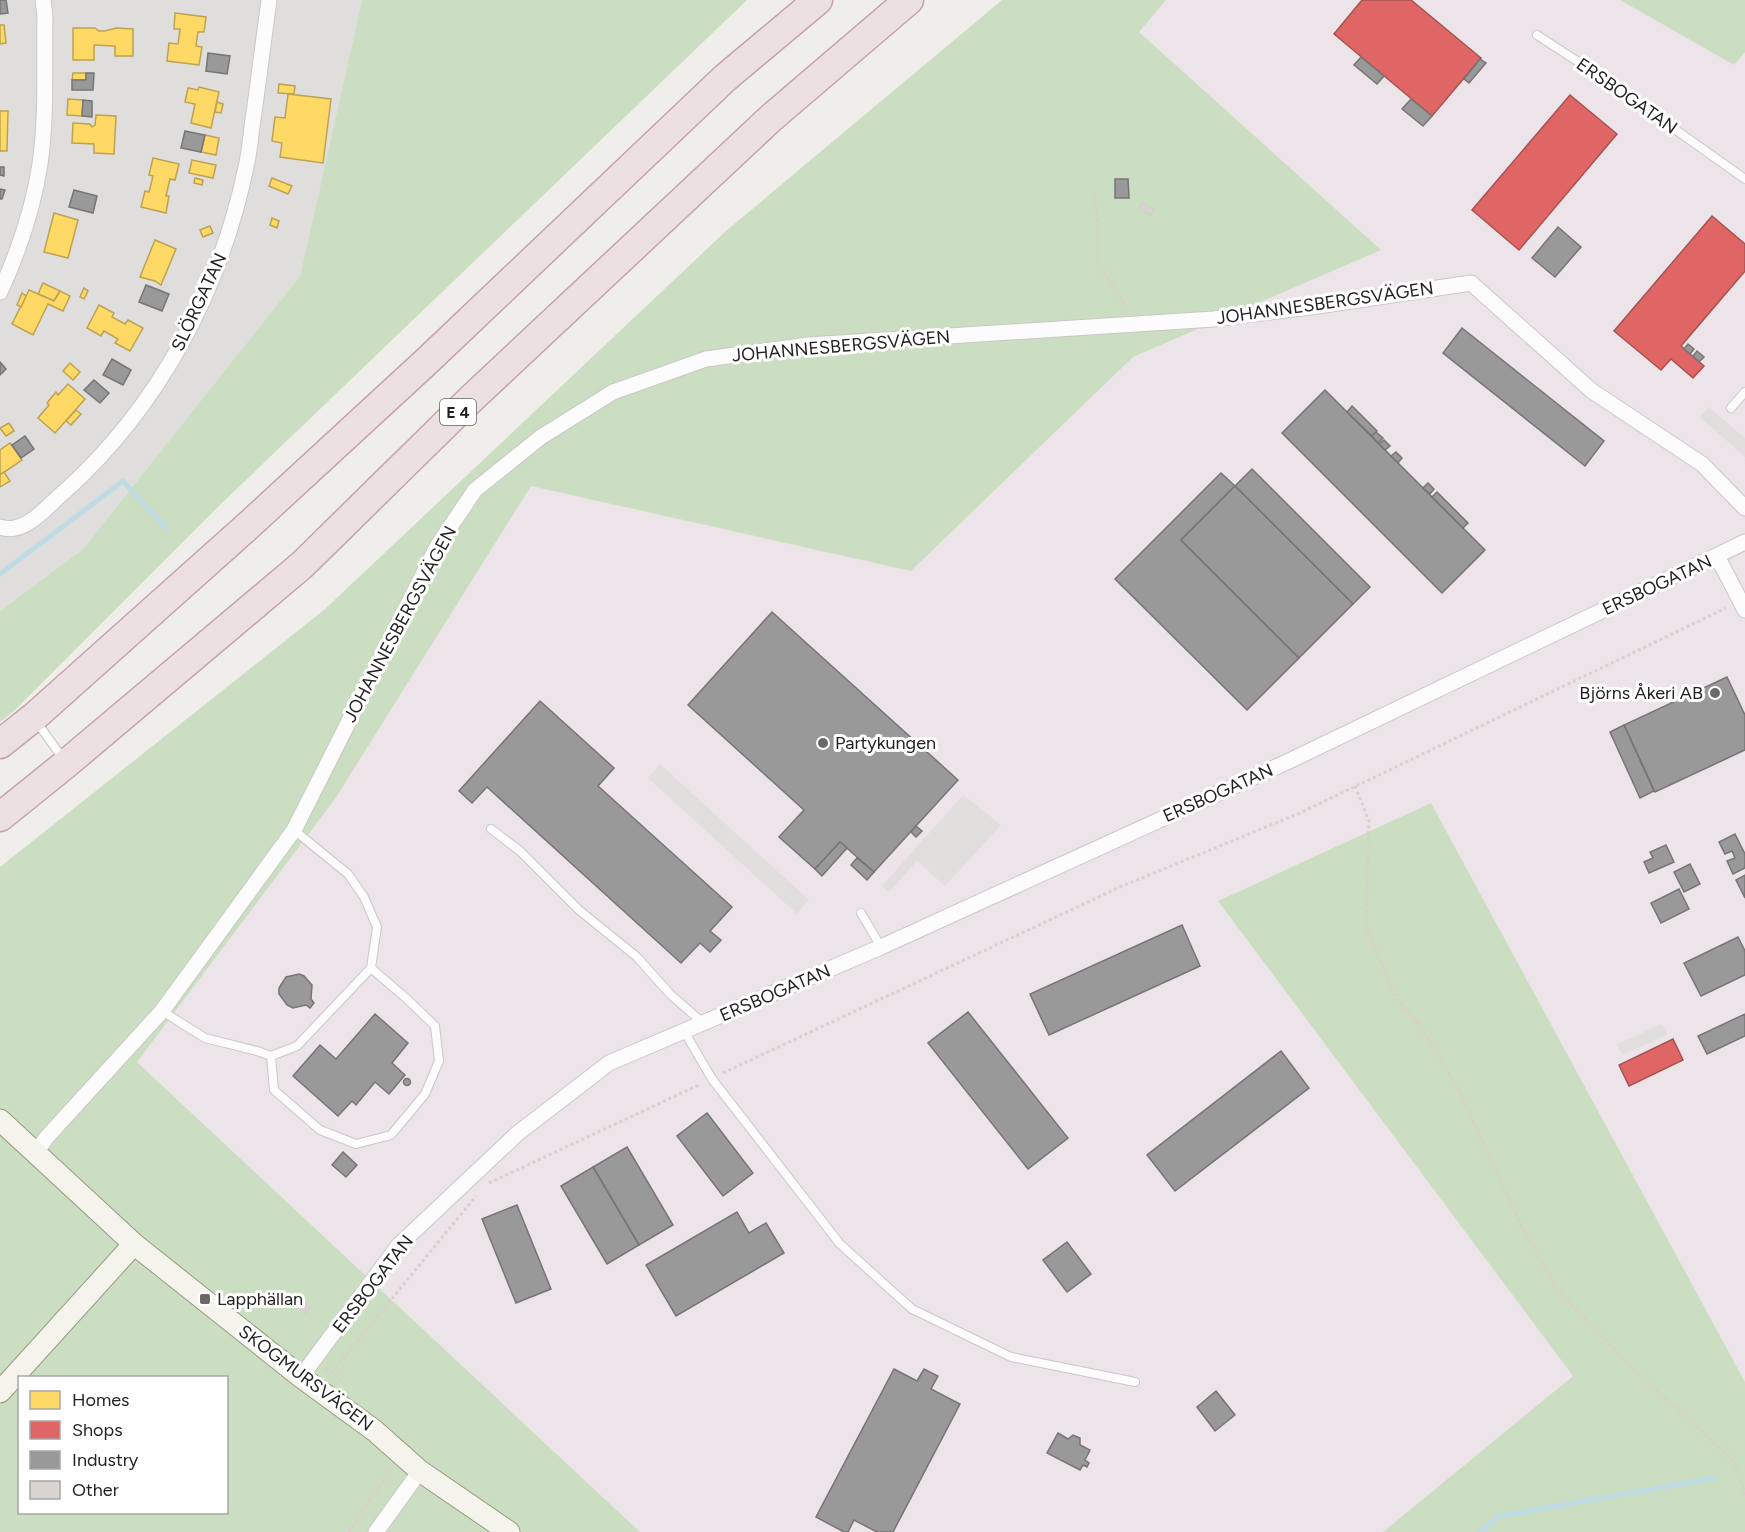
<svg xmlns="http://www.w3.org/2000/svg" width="1745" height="1532" font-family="Figtree,sans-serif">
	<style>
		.residential { fill: #dfdedc }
		.industrial { fill: #ede4e9 }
		.forest { fill: #cbdec1; fill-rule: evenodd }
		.parking { fill: #e0dfde }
		.homes { fill: #ffd966; stroke: #bda252; stroke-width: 1.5 }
		.shops { fill: #e06666; stroke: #a75252; stroke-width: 1.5 }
		.industry { fill: #999; stroke: #757575; stroke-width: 1.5 }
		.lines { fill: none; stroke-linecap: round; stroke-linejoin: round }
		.stream { stroke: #bfdbe3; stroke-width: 5 }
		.building { fill: #d7d4d2; stroke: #d3d0cc; stroke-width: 1.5 }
		.lane-casing { stroke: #c9c8c7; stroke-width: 10 }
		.street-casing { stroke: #c9c8c7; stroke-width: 17 }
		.secondary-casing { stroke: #999a82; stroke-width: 23 }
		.highway-casing { stroke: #c5a2ac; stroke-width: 31 }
		.path { stroke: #dccecd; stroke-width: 3; stroke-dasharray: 3 3; stroke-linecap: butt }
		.lane { stroke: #fdfcfc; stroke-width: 8 }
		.street { stroke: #fdfcfc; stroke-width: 15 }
		.secondary { stroke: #f4f4ed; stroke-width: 21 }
		.highway { stroke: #ece0e2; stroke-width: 28 }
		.poi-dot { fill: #6a6968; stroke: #fff; stroke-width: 2 }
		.labels { text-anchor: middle; stroke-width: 6; stroke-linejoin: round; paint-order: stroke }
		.shield { fill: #fff; stroke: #646464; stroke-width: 1.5 }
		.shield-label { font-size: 16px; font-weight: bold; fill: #222 }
		.street-label { font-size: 18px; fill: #222; stroke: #fff }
		.poi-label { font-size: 18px; fill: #222; stroke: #fff; text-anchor: start }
	</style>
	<rect width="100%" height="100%" fill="#f0eeeb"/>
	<path class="residential" d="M 0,0 L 362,0 L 300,276 L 83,549 L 0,611 Z"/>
	<path class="industrial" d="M 1166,0 L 1620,0 L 1734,65 L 1745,52 L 1745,1382 L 1431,803 L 1218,901 L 1573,1376 L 1383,1532 L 640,1532 L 137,1062 L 335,799 L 531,485 L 911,571 L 1133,357 L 1380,250 L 1139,32 Z"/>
	<g class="forest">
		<path d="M 362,0 L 747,0 L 223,502 L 14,711 L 0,722 L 0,611 L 83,549 L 300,276 Z"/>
		<path d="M 1002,0 L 1166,0 L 1139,32 L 1381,250 L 1133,357 L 911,571 L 531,486 L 335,799 L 137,1062 L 640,1532 L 0,1532 L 0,867 L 324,610 L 726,231 ZM 20,1378 L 226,1378 L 226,1512 L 20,1512 Z"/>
		<path d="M 1620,0 L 1745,0 L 1745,52 L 1734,65 Z"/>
		<path d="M 1431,803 L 1745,1382 L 1745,1532 L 1383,1532 L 1573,1376 L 1218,901 Z"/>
	</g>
	<g class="parking">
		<path d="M 1709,407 L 1745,438 L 1745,457 L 1700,417 Z"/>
		<path d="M 660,764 L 809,900 L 797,914 L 648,778 Z"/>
		<path d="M 963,795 L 1001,825 L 945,886 L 917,861 L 889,892 L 882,886 Z"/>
		<path d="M 1662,1024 L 1667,1035 L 1622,1055 L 1617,1044 Z"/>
	</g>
	<g class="homes">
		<path d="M 175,13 L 206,17 L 204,32 L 198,32 L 196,46 L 202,47 L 199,65 L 167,61 L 169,43 L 178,44 L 180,29 L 174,29 Z"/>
		<path d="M 0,25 L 4,25 L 6,43 L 0,44 Z"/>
		<path d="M 73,28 L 95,28 L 99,31 L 105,31 L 116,28 L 133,29 L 133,56 L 115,56 L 115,46 L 94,45 L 94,60 L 73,60 Z"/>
		<path d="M 73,73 L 86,73 L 86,80 L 72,80 Z"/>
		<path d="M 279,84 L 295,86 L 294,94 L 278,93 Z"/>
		<path d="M 199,87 L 219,92 L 211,128 L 191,123 L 195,104 L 185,102 L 188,88 L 198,90 Z"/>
		<path d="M 288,94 L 331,99 L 323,163 L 280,157 L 282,143 L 272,141 L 275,117 L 285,118 Z"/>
		<path d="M 68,99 L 83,100 L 82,116 L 67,115 Z"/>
		<path d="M 217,102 L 223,104 L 221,113 L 215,112 Z"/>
		<path d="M 0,111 L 8,111 L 7,151 L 0,151 Z"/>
		<path d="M 96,115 L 116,116 L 114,154 L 94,153 L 94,144 L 72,143 L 73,123 L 90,124 L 92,127 L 95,125 Z"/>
		<path d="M 205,135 L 219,138 L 216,155 L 201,152 Z"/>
		<path d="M 153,158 L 179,164 L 175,180 L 170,179 L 166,196 L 169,196 L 166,213 L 141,207 L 145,191 L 149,192 L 153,176 L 149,175 Z"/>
		<path d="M 192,160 L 216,165 L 213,178 L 189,173 Z"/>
		<path d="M 195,178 L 203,180 L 202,185 L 194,183 Z"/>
		<path d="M 272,178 L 292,186 L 288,194 L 269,186 Z"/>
		<path d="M 54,213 L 78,220 L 68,258 L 44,252 Z"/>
		<path d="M 272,218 L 279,221 L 277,228 L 270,225 Z"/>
		<path d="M 210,226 L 213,233 L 203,237 L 200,230 Z"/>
		<path d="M 155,240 L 176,249 L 161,285 L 155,281 L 140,277 Z"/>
		<path d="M 43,283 L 60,291 L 54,301 L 38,294 Z"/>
		<path d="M 84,288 L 88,291 L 84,299 L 80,297 Z"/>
		<path d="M 29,290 L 54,301 L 60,291 L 70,296 L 63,311 L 48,304 L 33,335 L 12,324 Z"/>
		<path d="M 22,293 L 26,296 L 21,307 L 17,305 Z"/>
		<path d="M 99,305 L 114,313 L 112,317 L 125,324 L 128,320 L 143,328 L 130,351 L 115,343 L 118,339 L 104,331 L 101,336 L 87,328 Z"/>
		<path d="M 70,363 L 80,372 L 73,380 L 63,371 Z"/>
		<path d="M 68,384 L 85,399 L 55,433 L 38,418 L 49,405 L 47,403 L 56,392 L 58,395 Z"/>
		<path d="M 76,410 L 81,414 L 71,425 L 66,421 Z"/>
		<path d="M 9,423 L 14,431 L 6,436 L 0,428 Z"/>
		<path d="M 10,443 L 22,460 L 0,475 L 0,450 Z"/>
		<path d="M 4,472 L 10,481 L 0,487 L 0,475 Z"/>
	</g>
	<g class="shops">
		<path d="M 1362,0 L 1411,0 L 1481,58 L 1432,116 L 1334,34 Z"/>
		<path d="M 1570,95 L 1617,134 L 1519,250 L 1472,210 Z"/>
		<path d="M 1712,216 L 1745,244 L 1745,271 L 1681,346 L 1704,366 L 1693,378 L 1671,359 L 1661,370 L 1614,331 Z"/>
		<path d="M 1673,1039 L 1683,1060 L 1629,1086 L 1619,1065 Z"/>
	</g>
	<g class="industry">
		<path d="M 0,0 L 6,0 L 8,13 L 0,14 Z"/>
		<path d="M 208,53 L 230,56 L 227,74 L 206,71 Z"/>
		<path d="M 1361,57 L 1384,76 L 1377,84 L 1354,65 Z"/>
		<path d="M 1480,59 L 1486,63 L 1469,83 L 1464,79 Z"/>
		<path d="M 86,73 L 94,73 L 93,90 L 72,90 L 72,80 L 86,80 Z"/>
		<path d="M 1411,99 L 1432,116 L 1423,126 L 1402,109 Z"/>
		<path d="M 83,100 L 92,101 L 92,117 L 82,116 Z"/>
		<path d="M 185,131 L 205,135 L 201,152 L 181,148 Z"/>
		<path d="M 0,167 L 4,167 L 4,176 L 0,175 Z"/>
		<path d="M 1115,179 L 1128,179 L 1129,198 L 1115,198 Z"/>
		<path d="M 0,189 L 5,190 L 2,199 L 0,199 Z"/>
		<path d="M 74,190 L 97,196 L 93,213 L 69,207 Z"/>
		<path d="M 1558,227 L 1581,247 L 1555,277 L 1532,258 Z"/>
		<path d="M 146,285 L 169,294 L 162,311 L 139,302 Z"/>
		<path d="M 1462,328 L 1604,441 L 1585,466 L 1443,353 Z"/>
		<path d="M 1688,344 L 1694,349 L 1690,354 L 1684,349 Z"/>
		<path d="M 1697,351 L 1704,357 L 1699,362 L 1693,356 Z"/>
		<path d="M 112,359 L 131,370 L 123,385 L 103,375 Z"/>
		<path d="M 0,362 L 6,369 L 0,375 Z"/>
		<path d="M 94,380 L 109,393 L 100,403 L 84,390 Z"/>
		<path d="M 1325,390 L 1485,550 L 1442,593 L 1282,433 Z"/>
		<path d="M 1352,406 L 1377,431 L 1372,436 L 1347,412 Z"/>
		<path d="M 1376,432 L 1383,438 L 1378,443 L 1372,436 Z"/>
		<path d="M 25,436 L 34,449 L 21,458 L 12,445 Z"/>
		<path d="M 1384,440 L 1390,446 L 1385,450 L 1379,444 Z"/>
		<path d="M 1396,452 L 1402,458 L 1398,463 L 1391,456 Z"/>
		<path d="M 1252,469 L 1370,587 L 1353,604 L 1235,486 Z"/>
		<path d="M 1221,473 L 1235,486 L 1181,540 L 1299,658 L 1247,710 L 1115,579 Z"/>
		<path d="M 1428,483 L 1434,489 L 1430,494 L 1423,488 Z"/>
		<path d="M 1235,486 L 1353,604 L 1299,658 L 1181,540 Z"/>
		<path d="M 1437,492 L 1468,523 L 1463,528 L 1432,497 Z"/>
		<path d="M 772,612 L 958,780 L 874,872 L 840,842 L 815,869 L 779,837 L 804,810 L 688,705 Z"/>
		<path d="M 1727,677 L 1745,715 L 1745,750 L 1655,792 L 1624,725 Z"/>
		<path d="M 540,701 L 614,768 L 598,786 L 732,907 L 710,931 L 721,940 L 710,952 L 700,943 L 681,963 L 487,787 L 472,803 L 459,791 Z"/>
		<path d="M 1624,725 L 1654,791 L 1640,798 L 1610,732 Z"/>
		<path d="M 916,826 L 922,831 L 916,837 L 911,832 Z"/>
		<path d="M 1735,834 L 1745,854 L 1745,868 L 1733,874 L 1727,861 L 1735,858 L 1732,851 L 1725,854 L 1719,842 Z"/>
		<path d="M 840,842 L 847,848 L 822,876 L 815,869 Z"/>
		<path d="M 1666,845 L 1674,862 L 1649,873 L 1644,862 L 1653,858 L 1650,852 Z"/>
		<path d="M 857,858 L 874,872 L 867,880 L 851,865 Z"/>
		<path d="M 1690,864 L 1700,884 L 1684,892 L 1674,872 Z"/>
		<path d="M 1745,875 L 1745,898 L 1736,880 Z"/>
		<path d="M 1679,889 L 1689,909 L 1661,923 L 1651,903 Z"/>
		<path d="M 1182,925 L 1200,966 L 1049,1035 L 1030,994 Z"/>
		<path d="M 1738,937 L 1745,951 L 1745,975 L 1701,996 L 1684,963 Z"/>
		<path d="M 299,974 L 304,976 L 312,985 L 311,999 L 314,1003 L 310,1008 L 306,1005 L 293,1008 L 287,1005 L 279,994 L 279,988 L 286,977 Z"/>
		<path d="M 968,1012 L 1068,1138 L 1028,1169 L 928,1043 Z"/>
		<path d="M 375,1014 L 408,1043 L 392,1063 L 405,1075 L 389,1094 L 375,1082 L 356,1105 L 352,1101 L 338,1116 L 293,1076 L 320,1045 L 336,1059 Z"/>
		<path d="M 1745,1014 L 1745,1036 L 1707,1054 L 1698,1036 Z"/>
		<path d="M 1281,1051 L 1309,1088 L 1175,1191 L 1147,1155 Z"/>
		<circle cx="407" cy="1082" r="3.5"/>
		<path d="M 707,1113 L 753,1173 L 723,1196 L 677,1136 Z"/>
		<path d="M 627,1147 L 673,1225 L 639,1245 L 593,1167 Z"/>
		<path d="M 343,1152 L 357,1165 L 346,1177 L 332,1165 Z"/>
		<path d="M 593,1167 L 639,1245 L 607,1264 L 561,1186 Z"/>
		<path d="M 517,1205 L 551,1289 L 516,1303 L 482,1219 Z"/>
		<path d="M 737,1212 L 749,1233 L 766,1223 L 784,1253 L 676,1316 L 646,1265 Z"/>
		<path d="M 1067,1242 L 1091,1274 L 1067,1292 L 1043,1260 Z"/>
		<path d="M 894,1369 L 917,1381 L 924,1369 L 938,1376 L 931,1389 L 960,1404 L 893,1532 L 877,1532 L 854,1520 L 848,1532 L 844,1532 L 816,1517 Z"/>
		<path d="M 1216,1391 L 1235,1415 L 1215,1431 L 1197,1407 Z"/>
		<path d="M 1058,1433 L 1068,1439 L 1073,1435 L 1080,1438 L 1080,1445 L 1090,1450 L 1085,1460 L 1089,1463 L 1087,1467 L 1083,1465 L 1080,1470 L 1047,1453 Z"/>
	</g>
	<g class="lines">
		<g class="stream">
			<path d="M 0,574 L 123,481 L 166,528"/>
			<path d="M 1479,1532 L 1499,1516 L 1715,1478"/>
		</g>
	</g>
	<g class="building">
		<path d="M 1142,203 L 1154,209 L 1151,215 L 1139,209 Z"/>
		<path d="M 302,1302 L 310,1307 L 306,1313 L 298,1308 Z"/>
	</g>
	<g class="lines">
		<defs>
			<g id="lane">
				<path d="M 1537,35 L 1597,74 L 1745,179"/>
				<path d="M 1731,408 L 1745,392"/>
				<path d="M 36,721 L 64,760"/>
				<path d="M 491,829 L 520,851 L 579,910 L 637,957 L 670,994 L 703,1023"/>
				<path d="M 861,913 L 881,947"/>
				<path d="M 162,1011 L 205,1038 L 257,1051 L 271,1056 L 297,1046 L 371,968 L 377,927 L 364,897 L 348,874 L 294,830"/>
				<path d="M 684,1031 L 712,1079 L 840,1244 L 912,1309 L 1011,1357 L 1135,1382"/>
				<path d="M 271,1056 L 274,1090 L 320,1130 L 356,1144 L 391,1135 L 425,1094 L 439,1061 L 435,1026 L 407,999 L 371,968"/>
			</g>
			<g id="street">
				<path d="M 0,292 C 19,251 33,209 40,164 C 47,115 44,65 45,16 L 43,0"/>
				<path d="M 0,527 C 25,536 47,506 64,492 C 159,407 220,291 246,167 C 250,150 251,131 254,113 C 259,75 264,38 269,0"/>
				<path d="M 1717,556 L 1745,610"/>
				<path d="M 35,1154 L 46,1138 L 162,1011 L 294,830 L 438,545 L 475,490 L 541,437 L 613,392 L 706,359 L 809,345 L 1214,319 L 1318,306 L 1471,283 L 1592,391 L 1702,464 L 1745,508"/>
				<path d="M 301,1377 L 398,1246 L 518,1133 L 609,1063 L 881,947 L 1289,761 L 1745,542"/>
				<path d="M 376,1532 L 420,1471"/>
			</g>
			<g id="secondary">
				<path d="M 0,1120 L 134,1244 L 301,1377 L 375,1431 L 420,1471 L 509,1532"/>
				<path d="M 0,1392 L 134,1244"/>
			</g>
			<g id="highway">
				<path d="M 0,744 L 34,717 L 250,524 L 427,361 L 725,78 L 818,0"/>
				<path d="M 0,817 L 67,763 L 302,565 L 472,398 L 771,118 L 909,0"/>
			</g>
		</defs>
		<use href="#lane" class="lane-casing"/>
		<use href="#street" class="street-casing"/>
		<use href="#secondary" class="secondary-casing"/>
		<use href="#highway" class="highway-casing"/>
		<g class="path">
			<path d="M 1094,195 L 1098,224 L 1098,262 L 1127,309"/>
			<path d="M 1355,786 L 1369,821 L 1366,927 L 1396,998 L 1417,1021 L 1457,1086 L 1520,1223 L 1557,1289 L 1634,1370 L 1733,1460 L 1745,1495"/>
			<path d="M 723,1073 L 1120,887 L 1300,813 L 1726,608"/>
			<path d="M 489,1183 L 701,1084"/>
			<path d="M 325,1368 L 341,1381"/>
			<path d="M 331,1373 L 476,1196"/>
			<path d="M 349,1532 L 391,1469"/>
		</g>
		<use href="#lane" class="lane"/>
		<use href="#street" class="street"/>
		<use href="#secondary" class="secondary"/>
		<use href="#highway" class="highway"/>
	</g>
	<g class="poi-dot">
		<circle cx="1715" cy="693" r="6"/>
		<circle cx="823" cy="743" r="6"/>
		<rect x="199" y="1293" width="12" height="12" rx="3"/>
	</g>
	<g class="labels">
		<rect class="shield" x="440" y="399" width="36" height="26" rx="4.5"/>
		<g class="shield-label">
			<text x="458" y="418">E 4</text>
		</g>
		<g class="street-label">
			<text transform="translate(1627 96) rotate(35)" y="6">ERSBOGATAN</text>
			<text transform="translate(199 302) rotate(-65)" y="6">SLÖRGATAN</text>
			<text transform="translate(1325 303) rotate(-8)" y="6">JOHANNESBERGSVÄGEN</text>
			<text transform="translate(841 346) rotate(-5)" y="6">JOHANNESBERGSVÄGEN</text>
			<text transform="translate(1657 585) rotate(-25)" y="6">ERSBOGATAN</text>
			<text transform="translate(400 624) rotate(-62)" y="6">JOHANNESBERGSVÄGEN</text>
			<text transform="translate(1218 793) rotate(-24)" y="6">ERSBOGATAN</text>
			<text transform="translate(775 993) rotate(-23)" y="6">ERSBOGATAN</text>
			<text transform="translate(373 1284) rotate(-52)" y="6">ERSBOGATAN</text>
			<text transform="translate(306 1378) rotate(37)" y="6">SKOGMURSVÄGEN</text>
		</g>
		<g class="poi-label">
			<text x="1703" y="699" text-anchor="end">Björns Åkeri AB</text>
			<text x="835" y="749">Partykungen</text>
			<text x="217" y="1305">Lapphällan</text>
		</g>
	</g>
	<rect x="18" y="1376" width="210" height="138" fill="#ffffff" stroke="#a7a7a7" stroke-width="1.5"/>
	<rect x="30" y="1391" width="30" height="18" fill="#ffd966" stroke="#a7a7a7" stroke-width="1.5"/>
	<text x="72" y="1406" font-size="18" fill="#222222">Homes</text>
	<rect x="30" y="1421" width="30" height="18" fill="#e06666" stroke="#a7a7a7" stroke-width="1.5"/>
	<text x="72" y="1436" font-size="18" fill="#222222">Shops</text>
	<rect x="30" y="1451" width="30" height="18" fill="#999999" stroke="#a7a7a7" stroke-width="1.5"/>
	<text x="72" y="1466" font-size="18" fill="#222222">Industry</text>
	<rect x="30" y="1481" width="30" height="18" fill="#d7d4d2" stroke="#a7a7a7" stroke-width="1.5"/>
	<text x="72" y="1496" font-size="18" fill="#222222">Other</text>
</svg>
